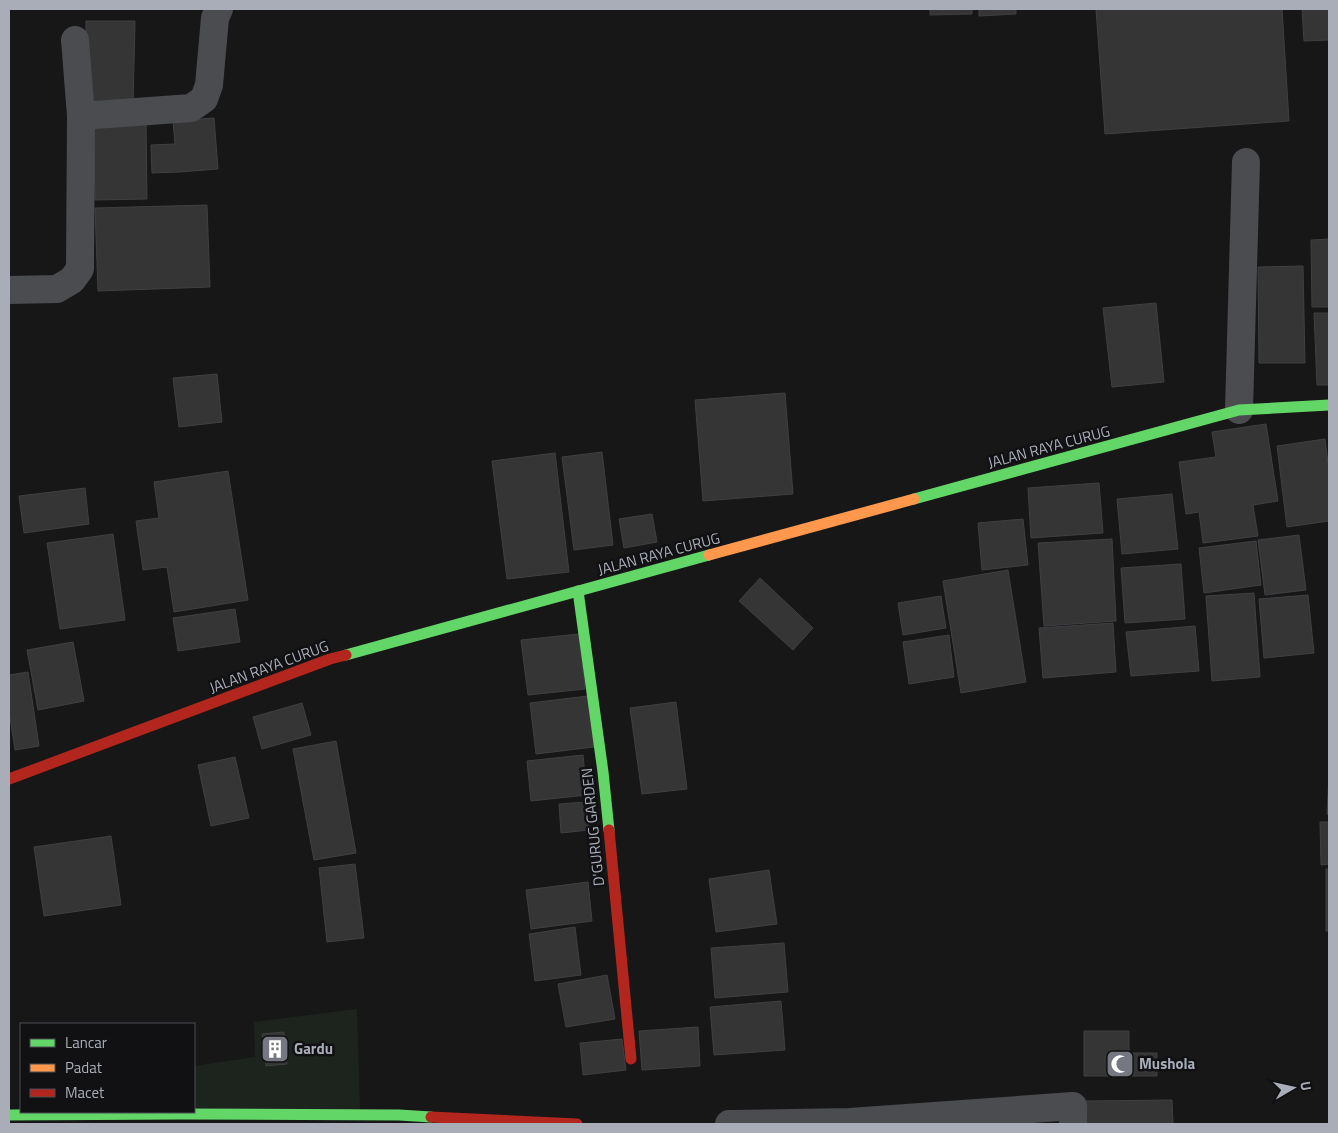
<svg xmlns="http://www.w3.org/2000/svg" width="1338" height="1133" font-family="'Titillium Web',sans-serif">
	<style>
		.green { fill: #1d241e }
		.building { fill: #353536; stroke: #3f4043 }
		.lines { fill: none; stroke-linecap: round; stroke-linejoin: round }
		.street { stroke: #4b4c50; stroke-width: 28 }
		.fast { stroke: #63d668; stroke-width: 11 }
		.slow { stroke: #ff974d; stroke-width: 11 }
		.jam { stroke: #b3261e; stroke-width: 11 }
		.labels { text-anchor: middle; stroke-width: 5; stroke-linejoin: round; paint-order: stroke }
		.street-label { font-size: 15px; fill: #a8adb8; stroke: #111113 }
		.poi-label { font-size: 15px; font-weight: bold; fill: #a8adb8; stroke: #111113; text-anchor: start }
	</style>
	<rect width="100%" height="100%" fill="#171717"/>
	<path class="green" d="M 357,1009 L 360,1111 L 194,1111 L 194,1066 L 255,1057 L 254,1022 Z"/>
	<g class="building">
		<path d="M 930,9 L 972,9 L 972,14 L 930,15 Z"/>
		<path d="M 979,9 L 1016,9 L 1016,14 L 979,16 Z"/>
		<path d="M 1096,9 L 1282,9 L 1289,121 L 1105,134 Z"/>
		<path d="M 1302,9 L 1329,9 L 1329,40 L 1304,41 Z"/>
		<path d="M 86,21 L 135,21 L 133,105 L 86,105 Z"/>
		<path d="M 214,118 L 218,169 L 179,172 L 152,173 L 151,145 L 175,144 L 173,121 Z"/>
		<path d="M 93,119 L 146,119 L 147,199 L 95,200 Z"/>
		<path d="M 207,205 L 210,287 L 98,291 L 95,208 Z"/>
		<path d="M 1329,239 L 1329,307 L 1312,307 L 1311,240 Z"/>
		<path d="M 1303,266 L 1305,363 L 1259,363 L 1258,267 Z"/>
		<path d="M 1156,303 L 1164,382 L 1112,387 L 1103,308 Z"/>
		<path d="M 1314,313 L 1329,313 L 1329,385 L 1317,385 Z"/>
		<path d="M 217,374 L 222,422 L 179,427 L 173,378 Z"/>
		<path d="M 785,393 L 793,494 L 703,501 L 695,400 Z"/>
		<path d="M 1266,424 L 1278,501 L 1253,505 L 1258,536 L 1203,543 L 1199,512 L 1186,514 L 1179,462 L 1216,457 L 1212,432 Z"/>
		<path d="M 1325,439 L 1329,472 L 1329,521 L 1287,527 L 1277,446 Z"/>
		<path d="M 602,452 L 613,545 L 574,550 L 562,457 Z"/>
		<path d="M 555,453 L 569,572 L 507,579 L 492,461 Z"/>
		<path d="M 228,471 L 248,600 L 174,612 L 167,567 L 143,570 L 136,521 L 159,518 L 154,482 Z"/>
		<path d="M 1099,483 L 1103,533 L 1031,538 L 1028,488 Z"/>
		<path d="M 85,488 L 89,524 L 24,533 L 19,496 Z"/>
		<path d="M 1172,494 L 1178,549 L 1122,554 L 1117,499 Z"/>
		<path d="M 652,514 L 657,542 L 624,548 L 619,519 Z"/>
		<path d="M 1023,519 L 1028,565 L 982,570 L 978,523 Z"/>
		<path d="M 113,534 L 125,620 L 60,629 L 47,543 Z"/>
		<path d="M 1299,535 L 1306,590 L 1265,595 L 1258,540 Z"/>
		<path d="M 1112,539 L 1116,621 L 1044,626 L 1038,543 Z"/>
		<path d="M 1256,541 L 1261,585 L 1204,593 L 1199,548 Z"/>
		<path d="M 1181,564 L 1185,619 L 1125,623 L 1121,568 Z"/>
		<path d="M 1008,570 L 1026,682 L 961,693 L 943,581 Z"/>
		<path d="M 760,578 L 813,628 L 793,650 L 739,601 Z"/>
		<path d="M 1254,593 L 1260,677 L 1212,681 L 1206,596 Z"/>
		<path d="M 1308,595 L 1314,653 L 1264,658 L 1259,599 Z"/>
		<path d="M 941,596 L 946,628 L 903,635 L 898,603 Z"/>
		<path d="M 235,609 L 240,642 L 178,651 L 173,618 Z"/>
		<path d="M 1113,623 L 1116,672 L 1043,678 L 1039,628 Z"/>
		<path d="M 1195,626 L 1199,671 L 1131,676 L 1126,632 Z"/>
		<path d="M 579,634 L 585,689 L 528,695 L 521,640 Z"/>
		<path d="M 949,635 L 954,677 L 909,684 L 903,642 Z"/>
		<path d="M 73,642 L 84,701 L 38,710 L 27,650 Z"/>
		<path d="M 28,672 L 39,746 L 15,750 L 9,710 L 9,675 Z"/>
		<path d="M 588,696 L 594,747 L 536,754 L 530,703 Z"/>
		<path d="M 676,702 L 687,789 L 642,794 L 630,708 Z"/>
		<path d="M 302,703 L 311,735 L 262,749 L 253,717 Z"/>
		<path d="M 336,741 L 356,853 L 314,860 L 293,749 Z"/>
		<path d="M 583,755 L 587,795 L 531,801 L 527,761 Z"/>
		<path d="M 235,757 L 249,818 L 211,826 L 198,765 Z"/>
		<path d="M 1329,775 L 1329,815 L 1327,814 Z"/>
		<path d="M 586,802 L 589,830 L 561,833 L 559,804 Z"/>
		<path d="M 1320,822 L 1329,822 L 1329,864 L 1321,865 Z"/>
		<path d="M 111,836 L 121,905 L 44,916 L 34,847 Z"/>
		<path d="M 355,864 L 364,938 L 327,942 L 319,868 Z"/>
		<rect x="1326" y="869" width="3" height="62"/>
		<path d="M 769,870 L 777,924 L 716,932 L 709,879 Z"/>
		<path d="M 588,882 L 592,921 L 531,929 L 526,890 Z"/>
		<path d="M 575,927 L 581,975 L 535,981 L 529,934 Z"/>
		<path d="M 784,943 L 788,992 L 715,998 L 711,948 Z"/>
		<path d="M 607,975 L 615,1019 L 566,1027 L 558,984 Z"/>
		<path d="M 781,1001 L 785,1050 L 714,1055 L 710,1007 Z"/>
		<path d="M 698,1027 L 700,1066 L 642,1070 L 639,1031 Z"/>
		<path d="M 1084,1031 L 1129,1031 L 1129,1053 L 1157,1053 L 1157,1076 L 1084,1076 Z"/>
		<path d="M 284,1032 L 287,1064 L 266,1066 L 262,1034 Z"/>
		<path d="M 622,1039 L 626,1070 L 583,1075 L 580,1043 Z"/>
		<path d="M 1172,1100 L 1173,1124 L 1086,1124 L 1086,1101 Z"/>
	</g>
	<g class="lines">
		<g class="street">
			<path d="M 81,116 L 191,108 L 204,99 L 209,85 L 215,18 L 219,9"/>
			<path d="M 9,290 L 57,289 L 72,280 L 80,269 L 81,116 L 75,40"/>
			<path d="M 1239,410 L 1246,162"/>
			<path d="M 729,1124 L 850,1122 L 1073,1106 L 1073,1124"/>
		</g>
		<g class="fast">
			<path d="M 914,499 L 1239,410 L 1329,405"/>
			<path d="M 578,591 L 603,772 L 609,830"/>
			<path d="M 346,655 L 709,555"/>
			<path d="M 9,1115 L 181,1114 L 399,1115 L 431,1117"/>
		</g>
		<path class="slow" d="M 709,555 L 914,499"/>
		<g class="jam">
			<path d="M 9,779 L 330,659 L 346,655"/>
			<path d="M 609,830 L 631,1059"/>
			<path d="M 431,1117 L 577,1124"/>
		</g>
	</g>
	<defs>
		<symbol id="building-square" viewBox="-11 -11 22 22"><rect x="-9" y="-9" width="18" height="18" rx="4" fill="#757880" stroke="#111113"/><path d="M-4-6H4V6H1V3H-1V6H-4ZM-2.5-4.3h1.7v1.8h-1.7ZM.8-4.3h1.7v1.8H.8ZM-2.5-1h1.7V.8h-1.7ZM.8-1h1.7V.8H.8Z" fill="#fff"/></symbol>
		<symbol id="mosque-square" viewBox="-11 -11 22 22"><rect x="-9" y="-9" width="18" height="18" rx="4" fill="#757880" stroke="#111113"/><path d="M3.5-4.9A6 6 0 1 0 3.5 4.9A5 5 0 1 1 3.5-4.9Z" fill="#fff"/></symbol>
	</defs>
	<g fill-rule="evenodd">
		<use href="#building-square" x="259" y="1033" width="32" height="32"/>
		<use href="#mosque-square" x="1104" y="1048" width="32" height="32"/>
	</g>
	<g class="labels">
		<g class="street-label">
			<text transform="translate(1049 447) rotate(-15)" y="5">JALAN RAYA CURUG</text>
			<text transform="translate(659 554) rotate(-15)" y="5">JALAN RAYA CURUG</text>
			<text transform="translate(269 667) rotate(-20)" y="5">JALAN RAYA CURUG</text>
			<text transform="translate(593 827) rotate(-96)" y="5">D'GURUG GARDEN</text>
		</g>
		<g class="poi-label">
			<text x="294" y="1054">Gardu</text>
			<text x="1139" y="1069">Mushola</text>
		</g>
	</g>
	<rect width="1338" height="1133" fill="none" stroke="#a8adb8" stroke-width="20"/>
	<rect x="20" y="1023" width="175" height="90" fill="#111113" stroke="#4d4f55"/>
	<rect x="30" y="1039" width="25" height="8" fill="#63d668" stroke="#4d4f55"/>
	<text x="65" y="1048" font-size="15" fill="#a8adb8">Lancar</text>
	<rect x="30" y="1064" width="25" height="8" fill="#ff974d" stroke="#4d4f55"/>
	<text x="65" y="1073" font-size="15" fill="#a8adb8">Padat</text>
	<rect x="30" y="1089" width="25" height="8" fill="#b3261e" stroke="#4d4f55"/>
	<text x="65" y="1098" font-size="15" fill="#a8adb8">Macet</text>
	<g transform="translate(1293 1088) rotate(81)" stroke="#111113" stroke-width="4" paint-order="stroke">
	<path d="M0-4L9 19L0 12L-9 19Z" fill="#a8adb8"/>
	<text y="-8" font-size="14" font-weight="bold" text-anchor="middle" fill="#a8adb8">U</text>
	</g>
</svg>
